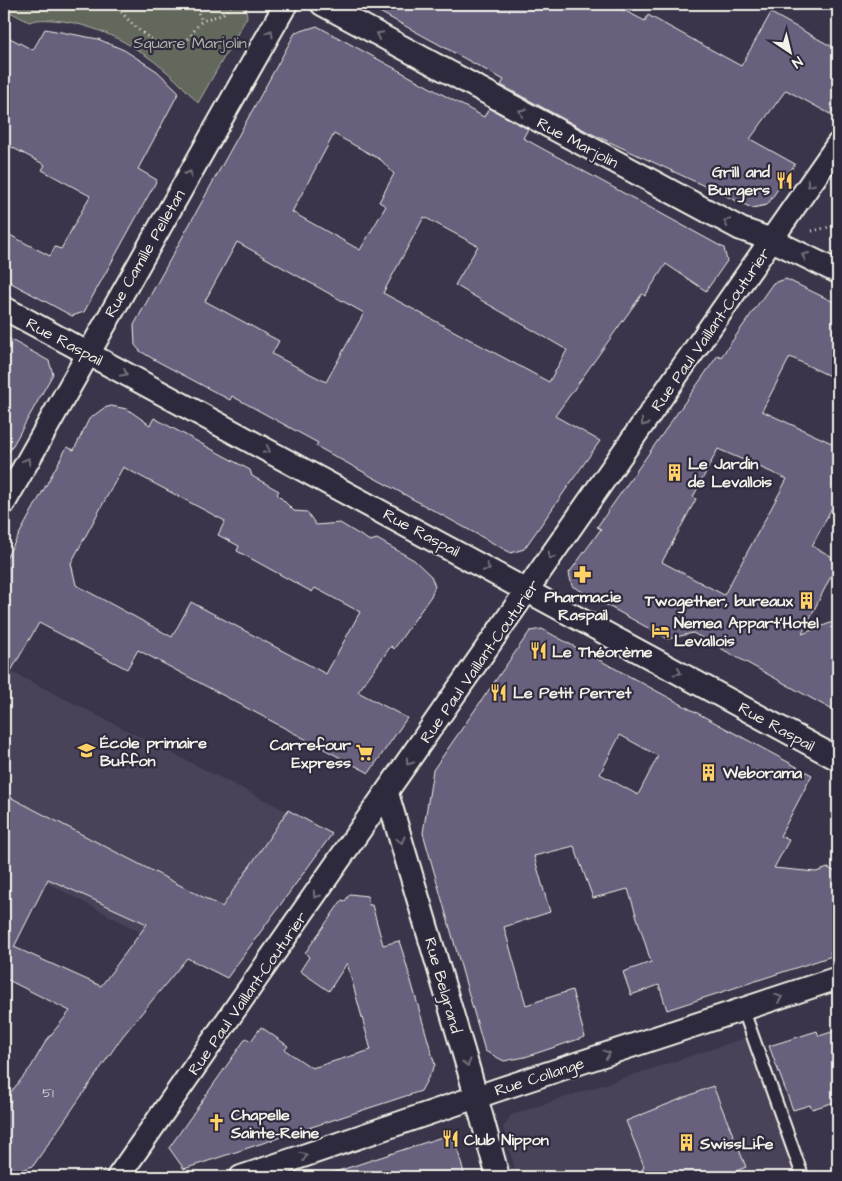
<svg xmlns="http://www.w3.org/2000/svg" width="842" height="1181" font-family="'Architects Daughter',sans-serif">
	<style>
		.built { fill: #484259 }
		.green { fill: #62695b; stroke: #abada2 }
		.building { fill: #68607d; stroke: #f4f1e8; fill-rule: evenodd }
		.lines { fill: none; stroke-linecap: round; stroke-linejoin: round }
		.lane-casing { stroke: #f4f1e8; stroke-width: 15 }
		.street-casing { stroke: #f4f1e8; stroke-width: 26 }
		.path { stroke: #f4f1e8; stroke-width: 3; stroke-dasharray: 1 4; stroke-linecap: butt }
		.lane { stroke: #2f2a3d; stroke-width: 11 }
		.street { stroke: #2f2a3d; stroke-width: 22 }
		.oneway { stroke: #747079 }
		.labels { text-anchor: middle; stroke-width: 4.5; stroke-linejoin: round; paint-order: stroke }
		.number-label { font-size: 14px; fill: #d1cdcd }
		.park-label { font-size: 16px; fill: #b2b4a9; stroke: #2f2a3d }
		.street-label { font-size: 16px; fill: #f4f1e8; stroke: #2f2a3d }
		.poi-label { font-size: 16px; font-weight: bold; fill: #f4f1e8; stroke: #2f2a3d; text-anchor: start }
	</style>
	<rect width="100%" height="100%" fill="#3a354a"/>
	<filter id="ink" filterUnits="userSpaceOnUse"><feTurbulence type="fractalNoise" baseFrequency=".02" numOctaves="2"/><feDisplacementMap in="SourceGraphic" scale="10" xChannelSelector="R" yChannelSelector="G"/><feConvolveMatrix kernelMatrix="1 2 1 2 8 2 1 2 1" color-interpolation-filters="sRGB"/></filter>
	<g filter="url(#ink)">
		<g class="built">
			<path d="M 4,668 L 332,834 L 227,978 L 4,860 Z"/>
			<path d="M 745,1038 L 797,1177 L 517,1177 L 503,1128 L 511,1115 Z"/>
		</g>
		<g class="green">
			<path d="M 4,4 L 246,4 L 247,17 L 198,103 C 162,62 118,30 63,21 C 50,20 41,18 29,22 L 4,9 Z"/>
			<path d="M 838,205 L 838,241 L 833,213 Z"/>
		</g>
		<g class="building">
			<path d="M 365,4 L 612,4 L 645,21 L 648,15 L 741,66 L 771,13 L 838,50 L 838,102 L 830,114 L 786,90 L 750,139 L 795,164 L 767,205 L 752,208 L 588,132 L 501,85 L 504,80 Z"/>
			<path d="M 317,26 L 484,117 L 489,108 L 528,129 L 523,138 L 724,248 L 727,261 L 706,291 L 666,264 L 645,296 L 642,294 L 555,416 L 600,441 L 524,549 L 511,553 L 316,446 L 318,443 L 232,396 L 230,400 L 155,360 L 140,351 L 135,345 L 134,325 L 295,33 ZM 334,134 L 381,160 L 394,174 L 379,202 L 386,206 L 360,250 L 292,212 ZM 424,217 L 478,246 L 455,285 L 567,350 L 549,382 L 383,293 ZM 237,242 L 364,313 L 326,382 L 272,354 L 279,341 L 205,301 Z"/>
			<path d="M 45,29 L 98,39 L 124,50 L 157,71 L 179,92 L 138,169 L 157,180 L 84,312 L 72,316 L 4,279 L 4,232 L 50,256 L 55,247 L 61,249 L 90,196 L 42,170 L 45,165 L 4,143 L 4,35 L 33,50 Z"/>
			<path d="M 786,279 L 838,304 L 838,380 L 790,357 L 762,411 L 838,446 L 838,496 L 812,546 L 831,556 L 834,570 L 802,634 L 838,620 L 838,713 L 693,633 L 668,639 L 572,586 L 569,573 L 601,529 L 597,527 L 718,355 L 721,357 L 773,283 ZM 718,449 L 787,479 L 724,595 L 662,562 L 696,499 L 693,497 Z"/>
			<path d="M 4,336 L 49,361 L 53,374 L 4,461 Z"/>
			<path d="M 111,406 L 127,409 L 150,425 L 154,418 L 250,470 L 252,476 L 279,491 L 277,494 L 294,511 L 307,512 L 316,525 L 340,523 L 370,541 L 377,539 L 414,560 L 431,576 L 435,586 L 431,596 L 394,649 L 391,646 L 358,692 L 407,718 L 369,773 L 138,650 L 127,669 L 39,623 L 4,683 L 4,562 L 67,447 L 74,450 L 89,419 L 104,408 ZM 123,467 L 225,521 L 218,535 L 239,546 L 237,551 L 312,592 L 315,588 L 360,612 L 326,674 L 191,602 L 172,637 L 76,585 L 71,563 Z"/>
			<path d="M 542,629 L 812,775 L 780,836 L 789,840 L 774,868 L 816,872 L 828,868 L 838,873 L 838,949 L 830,952 L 832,956 L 667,1010 L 659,985 L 631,995 L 623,972 L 651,962 L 628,889 L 593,898 L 574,846 L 534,856 L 550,912 L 504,927 L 526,1005 L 572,990 L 585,1037 L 525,1057 L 504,1061 L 485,1051 L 423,833 L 433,770 L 530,631 ZM 620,735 L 658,756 L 638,795 L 600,774 Z"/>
			<path d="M 4,794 L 222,907 L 288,810 L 332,834 L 227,978 L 187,958 L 122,1037 L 33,1166 L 16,1172 L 4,1172 L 4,1112 L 11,1100 L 7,1097 L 31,1067 L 46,1041 L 70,1011 L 4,978 ZM 48,879 L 147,924 L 101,986 L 14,947 Z"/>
			<path d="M 350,894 L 367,896 L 369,905 L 372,905 L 383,945 L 399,941 L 403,953 L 435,1065 L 421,1091 L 184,1169 L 169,1148 L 246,1038 L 251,1041 L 261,1027 L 288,1046 L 285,1050 L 312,1068 L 371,1050 L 347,963 L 329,991 L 300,971 L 309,957 L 305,953 L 342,900 L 345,901 Z"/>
			<path d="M 838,1030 L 838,1101 L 812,1109 L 810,1105 L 793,1110 L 769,1046 L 817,1031 L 819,1036 Z"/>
			<path d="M 713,1086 L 746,1167 L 721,1177 L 639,1177 L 644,1166 L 626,1121 Z"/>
			<path d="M 445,1136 L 456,1143 L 465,1177 L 333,1177 L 332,1173 Z"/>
		</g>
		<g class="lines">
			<defs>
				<path id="lane" d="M 743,1009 L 803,1177"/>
				<g id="street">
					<path d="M 322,4 L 741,229 L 772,240 L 838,272"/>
					<path d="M 4,308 L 838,759"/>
					<path d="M 4,503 L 286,4"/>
					<path d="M 387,793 L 469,1071 L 498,1177"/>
					<path d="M 118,1177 L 838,144"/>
					<path d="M 241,1177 L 500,1089 L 838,978"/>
				</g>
			</defs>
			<use href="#lane" class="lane-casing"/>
			<use href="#street" class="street-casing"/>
			<g class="path">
				<path d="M 115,4 C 129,22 159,57 185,41 C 193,37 195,25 203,21 C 218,13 219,21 232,4"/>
				<path d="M 194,4 L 202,21"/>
				<path d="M 812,231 L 838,225"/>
			</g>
			<use href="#lane" class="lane"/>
			<use href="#street" class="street"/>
		</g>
		<defs><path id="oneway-chevron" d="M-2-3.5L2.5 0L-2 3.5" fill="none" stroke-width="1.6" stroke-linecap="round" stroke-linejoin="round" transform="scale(1.25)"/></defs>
		<g class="oneway">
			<use href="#oneway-chevron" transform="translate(270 33) rotate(-60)"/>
			<use href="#oneway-chevron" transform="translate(379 35) rotate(-152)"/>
			<use href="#oneway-chevron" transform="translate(522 112) rotate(-152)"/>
			<use href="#oneway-chevron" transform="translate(189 174) rotate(-60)"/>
			<use href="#oneway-chevron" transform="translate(810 184) rotate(125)"/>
			<use href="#oneway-chevron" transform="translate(727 222) rotate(-152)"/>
			<use href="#oneway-chevron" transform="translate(805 256) rotate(-155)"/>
			<use href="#oneway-chevron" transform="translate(124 373) rotate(28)"/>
			<use href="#oneway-chevron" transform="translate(644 423) rotate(125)"/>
			<use href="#oneway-chevron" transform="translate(267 450) rotate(28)"/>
			<use href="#oneway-chevron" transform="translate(27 461) rotate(-61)"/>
			<use href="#oneway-chevron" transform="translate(551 556) rotate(125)"/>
			<use href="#oneway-chevron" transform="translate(487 568) rotate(28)"/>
			<use href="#oneway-chevron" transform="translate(678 672) rotate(29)"/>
			<use href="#oneway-chevron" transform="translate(409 762) rotate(125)"/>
			<use href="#oneway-chevron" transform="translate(401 840) rotate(74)"/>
			<use href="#oneway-chevron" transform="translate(316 895) rotate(125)"/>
			<use href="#oneway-chevron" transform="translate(779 998) rotate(-18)"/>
			<use href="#oneway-chevron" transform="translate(607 1054) rotate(-18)"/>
			<use href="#oneway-chevron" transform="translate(467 1063) rotate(74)"/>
			<use href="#oneway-chevron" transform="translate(304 1156) rotate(-19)"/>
		</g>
	</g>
	<defs>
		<symbol id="restaurant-bare" viewBox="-9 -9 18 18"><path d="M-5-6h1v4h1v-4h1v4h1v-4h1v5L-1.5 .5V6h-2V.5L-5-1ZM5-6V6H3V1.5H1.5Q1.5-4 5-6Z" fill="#ffd166" stroke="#2f2a3d" stroke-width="2.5" paint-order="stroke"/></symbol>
		<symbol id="building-bare" viewBox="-9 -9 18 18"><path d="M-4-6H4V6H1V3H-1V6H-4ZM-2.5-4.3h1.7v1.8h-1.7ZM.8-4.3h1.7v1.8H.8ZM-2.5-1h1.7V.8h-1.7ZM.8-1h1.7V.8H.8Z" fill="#ffd166" stroke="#2f2a3d" stroke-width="2.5" paint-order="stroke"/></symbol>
		<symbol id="pharmacy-bare" viewBox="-9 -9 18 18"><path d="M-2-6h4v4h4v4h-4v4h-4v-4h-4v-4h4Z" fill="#ffd166" stroke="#2f2a3d" stroke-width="2.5" paint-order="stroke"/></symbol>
		<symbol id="hotel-bare" viewBox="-9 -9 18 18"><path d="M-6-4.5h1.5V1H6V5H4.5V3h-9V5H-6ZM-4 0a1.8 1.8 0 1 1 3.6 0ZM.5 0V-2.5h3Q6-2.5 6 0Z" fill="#ffd166" stroke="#2f2a3d" stroke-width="2.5" paint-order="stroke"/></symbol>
		<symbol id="school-bare" viewBox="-9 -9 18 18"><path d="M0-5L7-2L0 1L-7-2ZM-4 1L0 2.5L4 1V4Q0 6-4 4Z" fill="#ffd166" stroke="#2f2a3d" stroke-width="2.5" paint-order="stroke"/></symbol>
		<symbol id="supermarket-bare" viewBox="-9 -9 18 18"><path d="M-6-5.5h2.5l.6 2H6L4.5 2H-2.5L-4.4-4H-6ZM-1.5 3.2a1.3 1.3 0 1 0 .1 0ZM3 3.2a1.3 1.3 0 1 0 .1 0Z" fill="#ffd166" stroke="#2f2a3d" stroke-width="2.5" paint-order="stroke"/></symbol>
		<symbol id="church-bare" viewBox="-9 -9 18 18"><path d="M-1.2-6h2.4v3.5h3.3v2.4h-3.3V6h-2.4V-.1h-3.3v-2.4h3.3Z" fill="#ffd166" stroke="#2f2a3d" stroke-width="2.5" paint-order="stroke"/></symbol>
	</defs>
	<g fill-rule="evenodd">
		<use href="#restaurant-bare" x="772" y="168" width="25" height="25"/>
		<use href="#building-bare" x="662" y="460" width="25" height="25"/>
		<use href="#pharmacy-bare" x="570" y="562" width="25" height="25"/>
		<use href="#building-bare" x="794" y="588" width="25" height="25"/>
		<use href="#hotel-bare" x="648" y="618" width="25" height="25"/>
		<use href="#restaurant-bare" x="526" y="638" width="25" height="25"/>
		<use href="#restaurant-bare" x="486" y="680" width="25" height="25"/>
		<use href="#school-bare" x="74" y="738" width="25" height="25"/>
		<use href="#supermarket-bare" x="352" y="740" width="25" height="25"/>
		<use href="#building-bare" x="696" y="760" width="25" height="25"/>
		<use href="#church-bare" x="204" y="1110" width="25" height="25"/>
		<use href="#restaurant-bare" x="438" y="1126" width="25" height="25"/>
		<use href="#building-bare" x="674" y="1130" width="25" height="25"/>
	</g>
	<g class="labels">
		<g class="number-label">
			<text x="48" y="1097">51</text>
		</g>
		<g class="park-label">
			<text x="190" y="48">Square Marjolin</text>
		</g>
		<g class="street-label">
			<text transform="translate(578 142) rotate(28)" y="6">Rue Marjolin</text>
			<text transform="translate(144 253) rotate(-60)" y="6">Rue Camille Pelletan</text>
			<text transform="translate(710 329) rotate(-55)" y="6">Rue Paul Vaillant-Couturier</text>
			<text transform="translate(65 341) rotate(28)" y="6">Rue Raspail</text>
			<text transform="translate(422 532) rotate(28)" y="6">Rue Raspail</text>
			<text transform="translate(479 661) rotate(-55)" y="6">Rue Paul Vaillant-Couturier</text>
			<text transform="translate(777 726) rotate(29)" y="6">Rue Raspail</text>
			<text transform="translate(444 985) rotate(74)" y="6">Rue Belgrand</text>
			<text transform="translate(247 993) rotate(-55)" y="6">Rue Paul Vaillant-Couturier</text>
			<text transform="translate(539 1076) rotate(-18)" y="6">Rue Collange</text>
		</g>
		<g class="poi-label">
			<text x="770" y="177" text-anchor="end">Grill and<tspan x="770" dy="18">Burgers</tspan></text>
			<text x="688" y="469">Le Jardin<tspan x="688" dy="18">de Levallois</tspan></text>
			<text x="583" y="602" text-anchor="middle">Pharmacie<tspan x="583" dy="18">Raspail</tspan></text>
			<text x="793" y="606" text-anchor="end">Twogether, bureaux</text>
			<text x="674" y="628">Nemea Appart'Hotel<tspan x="674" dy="18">Levallois</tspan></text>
			<text x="552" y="657">Le Théorème</text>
			<text x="513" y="698">Le Petit Perret</text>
			<text x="100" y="748">École primaire<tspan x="100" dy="18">Buffon</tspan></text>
			<text x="351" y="750" text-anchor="end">Carrefour<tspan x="351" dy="18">Express</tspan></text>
			<text x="723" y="778">Weborama</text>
			<text x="231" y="1120">Chapelle<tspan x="231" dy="18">Sainte-Reine</tspan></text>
			<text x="464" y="1145">Club Nippon</text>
			<text x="700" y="1149">SwissLife</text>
		</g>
	</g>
	<rect width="842" height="1181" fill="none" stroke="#2f2a3d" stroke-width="20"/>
	<rect x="10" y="10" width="822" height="1161" fill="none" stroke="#f4f1e8" stroke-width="2" filter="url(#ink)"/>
	<g transform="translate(790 52) rotate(145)" stroke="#2f2a3d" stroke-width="4" paint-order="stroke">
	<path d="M0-4L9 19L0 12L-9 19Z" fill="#f4f1e8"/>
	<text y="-8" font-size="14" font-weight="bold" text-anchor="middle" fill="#f4f1e8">N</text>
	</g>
</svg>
